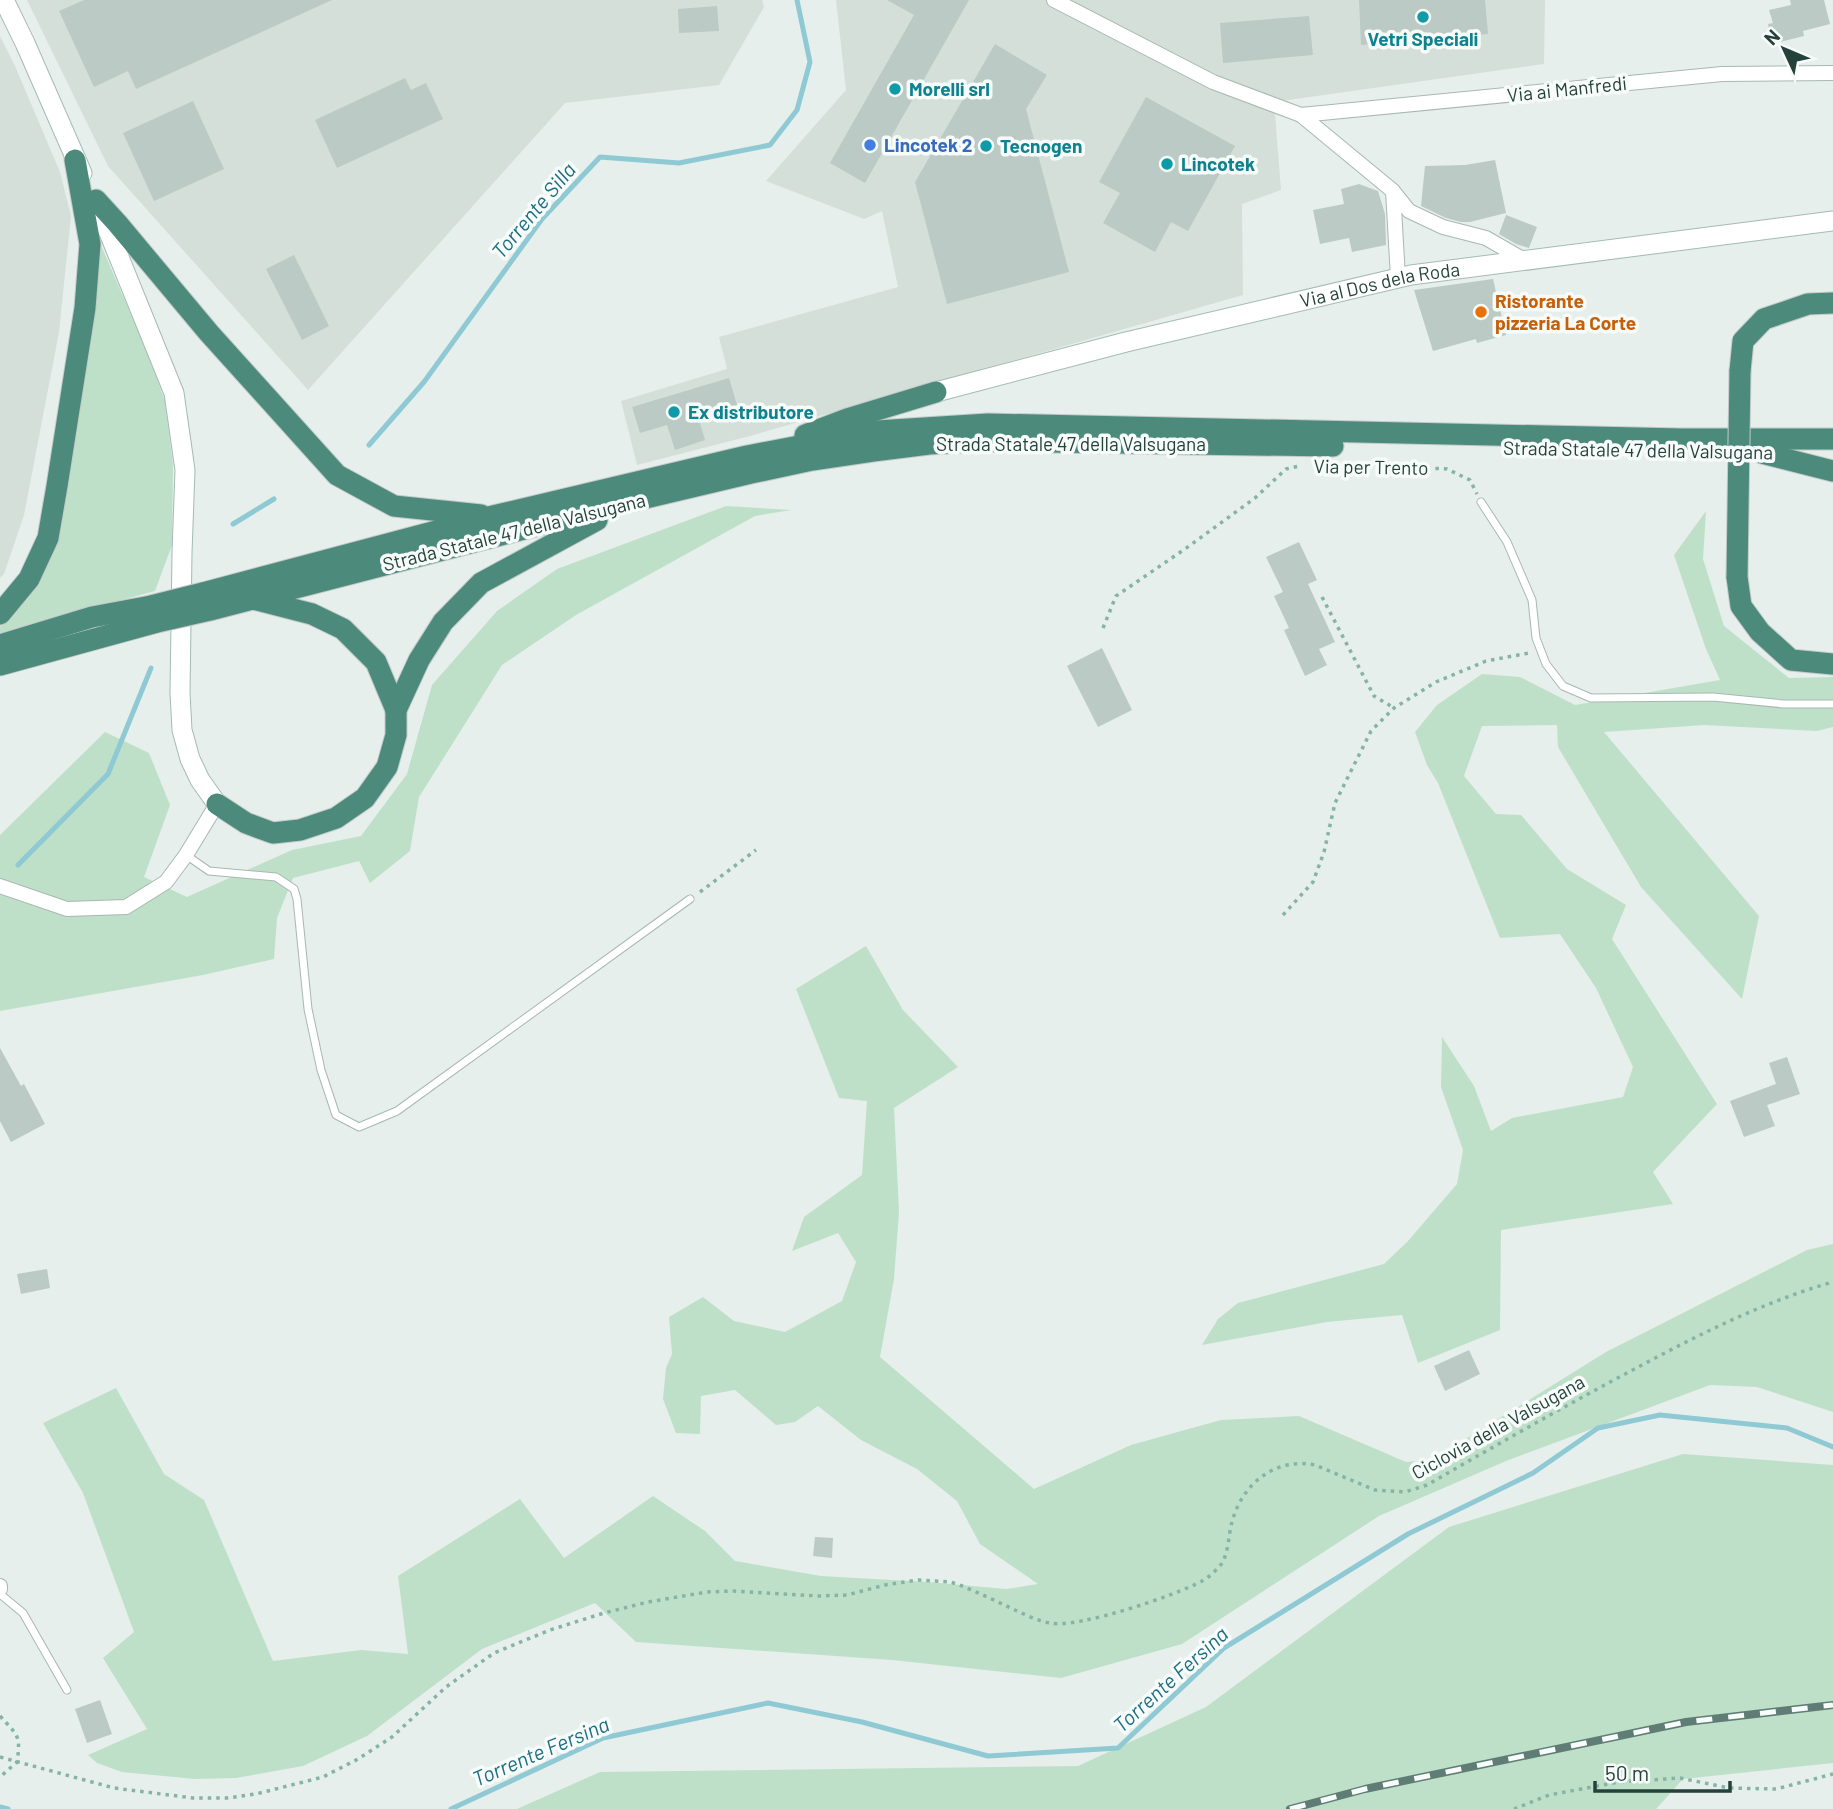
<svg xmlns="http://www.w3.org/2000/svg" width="1833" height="1809" font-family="Barlow,sans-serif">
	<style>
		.built { fill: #d4dfda }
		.green { fill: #bfe0c8 }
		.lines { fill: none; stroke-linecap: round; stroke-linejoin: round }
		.stream { stroke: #8ec9d4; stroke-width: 5 }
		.building { fill: #bbcac4 }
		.service-casing { stroke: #a8b8b2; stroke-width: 9 }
		.minor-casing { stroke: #a8b8b2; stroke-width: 16 }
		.secondary-casing { stroke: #a4bbb3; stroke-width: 21 }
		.trunk-casing { stroke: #c2cac8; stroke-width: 23 }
		.path { stroke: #86b3a5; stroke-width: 3.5; stroke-dasharray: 3.5 5; stroke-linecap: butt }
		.service { stroke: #fff; stroke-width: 7 }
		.minor { stroke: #fff; stroke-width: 14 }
		.secondary { stroke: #fff; stroke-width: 19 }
		.trunk { stroke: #4c8a7c; stroke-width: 21 }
		.rail-casing { stroke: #5f7d75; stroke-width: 8 }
		.rail { stroke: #f7fbf9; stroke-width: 5; stroke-dasharray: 16; stroke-linecap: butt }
		.trunk-bridge-casing { stroke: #c2cac8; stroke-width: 23; stroke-linecap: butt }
		.trunk-bridge { stroke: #4c8a7c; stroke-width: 21 }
		.culture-dot { fill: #0f9aa8; stroke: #f7fbf9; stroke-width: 2.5 }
		.shop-dot { fill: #3f7fe0; stroke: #f7fbf9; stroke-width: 2.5 }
		.food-dot { fill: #e8710a; stroke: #f7fbf9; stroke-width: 2.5 }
		.labels { text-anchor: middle; stroke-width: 7; stroke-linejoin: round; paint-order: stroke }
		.culture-label { font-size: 19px; font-weight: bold; fill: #0d838f; stroke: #f7fbf9; text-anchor: start }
		.street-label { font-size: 19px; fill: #24423a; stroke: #f7fbf9 }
		.shop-label { font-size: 19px; font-weight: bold; fill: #366cbe; stroke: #f7fbf9; text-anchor: start }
		.food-label { font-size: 19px; font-weight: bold; fill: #c56008; stroke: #f7fbf9; text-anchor: start }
		.water-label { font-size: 21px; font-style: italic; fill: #1c6f80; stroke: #f7fbf9 }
	</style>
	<rect width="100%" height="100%" fill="#e6efeb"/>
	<g class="built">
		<path d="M 27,0 L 762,0 L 764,7 L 719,85 L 565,103 L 308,390 L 108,166 Z"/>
		<path d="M 836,0 L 1545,0 L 1544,64 L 1274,102 L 1281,190 L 1242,204 L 1243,295 L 750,436 L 637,465 L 621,401 L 727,369 L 719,337 L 898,287 L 882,211 L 864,219 L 766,181 L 846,90 Z"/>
		<path d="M 0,36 L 15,66 L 60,172 L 71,216 L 59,332 L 24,515 L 4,574 L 0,578 Z"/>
	</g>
	<g class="green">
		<path d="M 100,243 L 148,354 L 165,401 L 173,465 L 172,545 L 155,591 L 74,613 L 0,637 L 0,627 L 24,601 L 52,547 L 95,245 Z"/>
		<path d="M 726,506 L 791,510 L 755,516 L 576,615 L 502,665 L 419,797 L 410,851 L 370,883 L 359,861 L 293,878 L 277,918 L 274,959 L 203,975 L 0,1011 L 0,835 L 105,732 L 149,753 L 170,805 L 144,877 L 187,897 L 292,850 L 361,836 L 407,774 L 432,685 L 497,611 L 557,569 Z"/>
		<path d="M 1706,511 L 1703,559 L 1724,626 L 1789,678 L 1833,677 L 1833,727 L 1817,731 L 1704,725 L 1604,732 L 1759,916 L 1742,999 L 1641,887 L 1558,747 L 1557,725 L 1482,726 L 1464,776 L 1496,814 L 1521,815 L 1567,869 L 1626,905 L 1612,939 L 1717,1104 L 1653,1172 L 1673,1204 L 1501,1230 L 1500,1330 L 1418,1363 L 1402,1315 L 1327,1322 L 1202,1345 L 1218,1319 L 1238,1303 L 1384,1264 L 1408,1241 L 1457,1184 L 1463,1150 L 1441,1087 L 1442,1037 L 1474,1086 L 1491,1131 L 1512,1118 L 1623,1097 L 1633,1067 L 1596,988 L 1560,934 L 1500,938 L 1438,783 L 1427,765 L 1415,732 L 1437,705 L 1482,674 L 1520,677 L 1575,705 L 1720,680 L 1706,649 L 1674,555 Z"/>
		<path d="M 866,946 L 903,1010 L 958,1067 L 894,1108 L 899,1212 L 894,1279 L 880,1357 L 1034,1489 L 1131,1445 L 1221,1420 L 1299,1416 L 1406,1462 L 1432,1460 L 1606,1352 L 1807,1250 L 1833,1244 L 1833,1412 L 1757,1387 L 1710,1385 L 1506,1461 L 1379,1516 L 1182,1644 L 1061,1678 L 892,1660 L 636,1642 L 595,1603 L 482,1649 L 367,1736 L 303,1766 L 236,1778 L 195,1779 L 122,1772 L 97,1763 L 88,1755 L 147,1729 L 103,1658 L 134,1632 L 83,1493 L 43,1423 L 116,1388 L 164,1474 L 204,1500 L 273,1661 L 361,1650 L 408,1654 L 398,1576 L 520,1499 L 564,1558 L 653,1496 L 705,1531 L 735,1561 L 821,1576 L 928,1582 L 1006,1589 L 1038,1584 L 980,1544 L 957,1501 L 917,1469 L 861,1440 L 818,1406 L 795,1422 L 776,1425 L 735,1390 L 701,1396 L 700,1434 L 676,1433 L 663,1399 L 666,1368 L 672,1354 L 669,1317 L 703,1297 L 734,1321 L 785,1332 L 842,1301 L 856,1262 L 838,1233 L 792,1251 L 804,1217 L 862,1175 L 867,1101 L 839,1098 L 796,989 Z"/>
		<path d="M 1683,1454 L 1833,1465 L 1833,1763 L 1683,1779 L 1656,1809 L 517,1809 L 600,1772 L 1078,1766 L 1206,1707 L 1449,1527 Z"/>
	</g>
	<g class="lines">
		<g class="stream">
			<path d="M 369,445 L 424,382 L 542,219 L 600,157 L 679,163 L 770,145 L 797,110 L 810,62 L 797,0"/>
			<path d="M 233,524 L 274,499"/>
			<path d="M 18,865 L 108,774 L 151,668"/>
			<path d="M 0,1807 L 8,1809"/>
			<path d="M 451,1809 L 603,1738 L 768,1703 L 862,1722 L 988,1756 L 1118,1748 L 1224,1648 L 1408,1534 L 1533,1473 L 1598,1428 L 1660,1415 L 1787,1428 L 1833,1447"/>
		</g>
	</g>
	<g class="building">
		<path d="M 84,0 L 332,0 L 136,89 L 128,71 L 94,87 L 59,11 Z"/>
		<path d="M 887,0 L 969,0 L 865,183 L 830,163 L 914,15 Z"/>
		<path d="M 1359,0 L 1485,0 L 1488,34 L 1361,45 Z"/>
		<path d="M 1790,0 L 1824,0 L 1830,24 L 1803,31 L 1804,36 L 1772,44 L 1768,24 L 1773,23 L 1769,10 L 1791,5 Z"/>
		<path d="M 717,6 L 719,31 L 679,33 L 678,9 Z"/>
		<path d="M 1309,16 L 1313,55 L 1223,63 L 1220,23 Z"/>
		<path d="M 995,44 L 1047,75 L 1026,109 L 1069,272 L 947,304 L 915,182 Z"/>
		<path d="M 405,78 L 411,90 L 426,83 L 443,119 L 337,168 L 315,120 Z"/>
		<path d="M 1146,97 L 1235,146 L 1188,231 L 1171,222 L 1155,252 L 1103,223 L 1120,193 L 1099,182 Z"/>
		<path d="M 193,101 L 224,169 L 154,201 L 123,133 Z"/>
		<path d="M 1495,160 L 1506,213 L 1470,222 L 1461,222 L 1446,218 L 1421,206 L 1425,166 L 1465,165 Z"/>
		<path d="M 1359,184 L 1378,191 L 1385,214 L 1386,245 L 1352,252 L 1349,238 L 1320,244 L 1313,210 L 1344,204 L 1341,189 Z"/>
		<path d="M 1506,215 L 1537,227 L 1529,248 L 1516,244 L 1499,234 Z"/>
		<path d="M 294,255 L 329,326 L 302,340 L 266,269 Z"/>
		<path d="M 1493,279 L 1506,335 L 1477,343 L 1476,339 L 1433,351 L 1414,290 Z"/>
		<path d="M 729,378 L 737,405 L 698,417 L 705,440 L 675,450 L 667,425 L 640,433 L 632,407 Z"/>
		<path d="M 1299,542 L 1317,580 L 1308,584 L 1335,642 L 1319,649 L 1327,665 L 1305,676 L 1284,630 L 1289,628 L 1274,596 L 1283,592 L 1266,557 Z"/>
		<path d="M 1102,648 L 1132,710 L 1098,727 L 1067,666 Z"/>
		<path d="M 0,1048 L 21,1086 L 24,1084 L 45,1124 L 11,1142 L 0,1121 Z"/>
		<path d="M 1787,1057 L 1800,1094 L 1767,1105 L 1775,1126 L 1744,1137 L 1730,1101 L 1776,1084 L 1769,1063 Z"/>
		<path d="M 47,1269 L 50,1288 L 21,1294 L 17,1274 Z"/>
		<path d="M 1469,1350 L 1480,1374 L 1445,1391 L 1434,1366 Z"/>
		<path d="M 815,1537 L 833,1538 L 832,1558 L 813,1556 Z"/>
		<path d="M 100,1700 L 112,1734 L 87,1743 L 75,1709 Z"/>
	</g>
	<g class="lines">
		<defs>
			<g id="service">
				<path d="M 1481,502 L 1507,542 L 1532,600 L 1536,638 L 1546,664 L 1563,686 L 1591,698 L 1713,697 L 1784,704 L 1833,704"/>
				<path d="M 186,855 L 209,871 L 276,877 L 294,889 L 297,899 L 308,1009 L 321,1070 L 336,1115 L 359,1127 L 397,1111 L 690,899"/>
				<path d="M 0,1594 L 23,1613 L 67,1690"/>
			</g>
			<g id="minor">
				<path d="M 1054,0 L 1213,82 L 1301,115 L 1722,74 L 1833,73"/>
				<path d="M 1301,115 L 1393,191 L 1409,211 L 1443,227 L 1486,238 L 1526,261"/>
				<path d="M 1393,191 L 1398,278"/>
				<path d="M 0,886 L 67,909 L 126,907 L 166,882 L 186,855 L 217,804"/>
				<path d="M 0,1586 L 0,1589"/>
			</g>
			<g id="secondary">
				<path d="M 4,0 L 25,43 L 82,173"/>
				<path d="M 97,203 L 174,393 L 185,470 L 182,553 L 180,693 L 182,730 L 190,759 L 200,780 L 217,804"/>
				<path id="s1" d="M 936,392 L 1126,342 L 1411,275 L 1833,221"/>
			</g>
			<g id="trunk">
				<path d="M 96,200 L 117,223 L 209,333 L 337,475 L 394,506 L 481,515"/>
				<path d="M 1740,371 L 1743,341 L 1764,319 L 1808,304 L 1833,303"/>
				<path d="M 805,435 L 847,419 L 936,392"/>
				<path d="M 1762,453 L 1833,471"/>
				<path d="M 1737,577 L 1741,606 L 1760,632 L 1791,660 L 1833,664"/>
				<path d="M 203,593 L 493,516 L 747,456 L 877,431 L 988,424 L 1681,439 L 1833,439"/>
				<path d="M 253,599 L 312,614 L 343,629 L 376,662 L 396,710"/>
				<path d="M 210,610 L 633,501 L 751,473 L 812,460 L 873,451 L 929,444 L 984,441 L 1333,446"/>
				<path d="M 0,614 L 29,579 L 48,538 L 57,486 L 85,308 L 90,244 L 75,160"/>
				<path d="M 0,645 L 92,617 L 151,606"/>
				<path d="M 0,665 L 157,622"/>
				<path d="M 217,804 L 246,823 L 273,833 L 300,830 L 336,818 L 365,798 L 387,767 L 396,735 L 396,710 L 419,660 L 443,622 L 481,583 L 597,520"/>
			</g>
		</defs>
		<use href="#service" class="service-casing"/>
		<use href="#minor" class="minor-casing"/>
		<use href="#secondary" class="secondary-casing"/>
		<use href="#trunk" class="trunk-casing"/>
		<g class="path">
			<path d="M 1342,464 L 1447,469 L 1470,480 L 1477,494"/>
			<path d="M 1322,597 L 1374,696 L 1394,708"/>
			<path d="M 1103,628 L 1116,596 L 1185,549 L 1255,498 L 1286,469 L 1299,466"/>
			<path d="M 700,892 L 756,850"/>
			<path d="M 1283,915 L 1313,882 L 1324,852 L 1335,803 L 1371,731 L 1394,708 L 1436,682 L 1486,661 L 1529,653"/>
			<path d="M 0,1716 C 18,1736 21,1735 17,1762 L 0,1777"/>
			<path d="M 0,1757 L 114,1788 L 193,1798 L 227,1798 L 256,1794 L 323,1777 L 358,1759 L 392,1737 L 446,1687 L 494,1653 L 550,1630 L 604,1613 L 648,1602 L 707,1592 L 733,1591 L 819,1596 L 847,1595 L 885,1585 L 918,1580 L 950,1582 L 957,1584 C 977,1592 996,1601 1015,1610 C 1026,1615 1038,1621 1050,1623 C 1077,1629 1177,1595 1202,1581 C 1208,1578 1214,1572 1219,1567 C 1229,1556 1228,1536 1232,1522 C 1242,1484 1275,1457 1315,1465 L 1375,1490 L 1405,1492 L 1427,1485 C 1498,1444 1570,1403 1642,1365 C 1704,1332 1766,1301 1833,1282"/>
			<path d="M 1514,1809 L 1549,1795 L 1619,1782 L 1680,1778 L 1729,1788 L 1776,1789 L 1833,1774"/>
		</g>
		<use href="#service" class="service"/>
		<use href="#minor" class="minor"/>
		<use href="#secondary" class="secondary"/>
		<use href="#trunk" class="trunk"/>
		<defs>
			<path id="rail" d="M 1290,1809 L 1365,1789 L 1686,1722 L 1833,1705"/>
		</defs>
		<use href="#rail" class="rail-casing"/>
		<use href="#rail" class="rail"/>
		<defs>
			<g id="trunk-bridge">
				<path d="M 1737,577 L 1740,371"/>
				<path d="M 151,606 L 203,593"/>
				<path d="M 157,622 L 210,610"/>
			</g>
		</defs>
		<use href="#trunk-bridge" class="trunk-bridge-casing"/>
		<use href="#trunk-bridge" class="trunk-bridge"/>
	</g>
	<g class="culture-dot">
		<circle cx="1423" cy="17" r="7"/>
		<circle cx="895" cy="89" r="7"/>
		<circle cx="986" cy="146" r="7"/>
		<circle cx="1167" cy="164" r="7"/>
		<circle cx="674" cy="412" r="7"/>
	</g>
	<circle class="shop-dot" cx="870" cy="145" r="7"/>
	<circle class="food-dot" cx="1481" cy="312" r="7"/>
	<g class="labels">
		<g class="culture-label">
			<text x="1423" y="46" text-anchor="middle">Vetri Speciali</text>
			<text x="909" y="96">Morelli srl</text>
			<text x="1000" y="153">Tecnogen</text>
			<text x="1181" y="171">Lincotek</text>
			<text x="688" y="419">Ex distributore</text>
		</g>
		<g class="street-label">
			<text transform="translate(1567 89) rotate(-6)" y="7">Via ai Manfredi</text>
			<text dy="7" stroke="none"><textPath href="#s1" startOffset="457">Via al Dos dela Roda</textPath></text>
			<text x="1071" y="451">Strada Statale 47 della Valsugana</text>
			<text transform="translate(1638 450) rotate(1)" y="7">Strada Statale 47 della Valsugana</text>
			<text transform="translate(1371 467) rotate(1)" y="7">Via per Trento</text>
			<text transform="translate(514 532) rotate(-14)" y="7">Strada Statale 47 della Valsugana</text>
			<text transform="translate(1498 1427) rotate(-29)" y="7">Ciclovia della Valsugana</text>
		</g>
		<g class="shop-label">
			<text x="884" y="152">Lincotek 2</text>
		</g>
		<g class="food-label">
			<text x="1495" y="308">Ristorante<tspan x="1495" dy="22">pizzeria La Corte</tspan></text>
		</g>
		<g class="water-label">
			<text transform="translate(534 211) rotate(-50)" y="7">Torrente Silla</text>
			<text transform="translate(1171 1680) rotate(-42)" y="7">Torrente Fersina</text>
			<text transform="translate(541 1752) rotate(-23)" y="7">Torrente Fersina</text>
		</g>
	</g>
	<g transform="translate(1784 49) rotate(314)" stroke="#f7fbf9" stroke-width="5" paint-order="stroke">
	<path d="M0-5L12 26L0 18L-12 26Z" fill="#24423a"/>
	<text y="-10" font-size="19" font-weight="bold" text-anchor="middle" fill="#24423a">N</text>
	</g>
	<path d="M1595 1781v10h135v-10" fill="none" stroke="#24423a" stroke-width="3.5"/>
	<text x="1605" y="1781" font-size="21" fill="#24423a" stroke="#f7fbf9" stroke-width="5" paint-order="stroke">50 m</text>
</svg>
